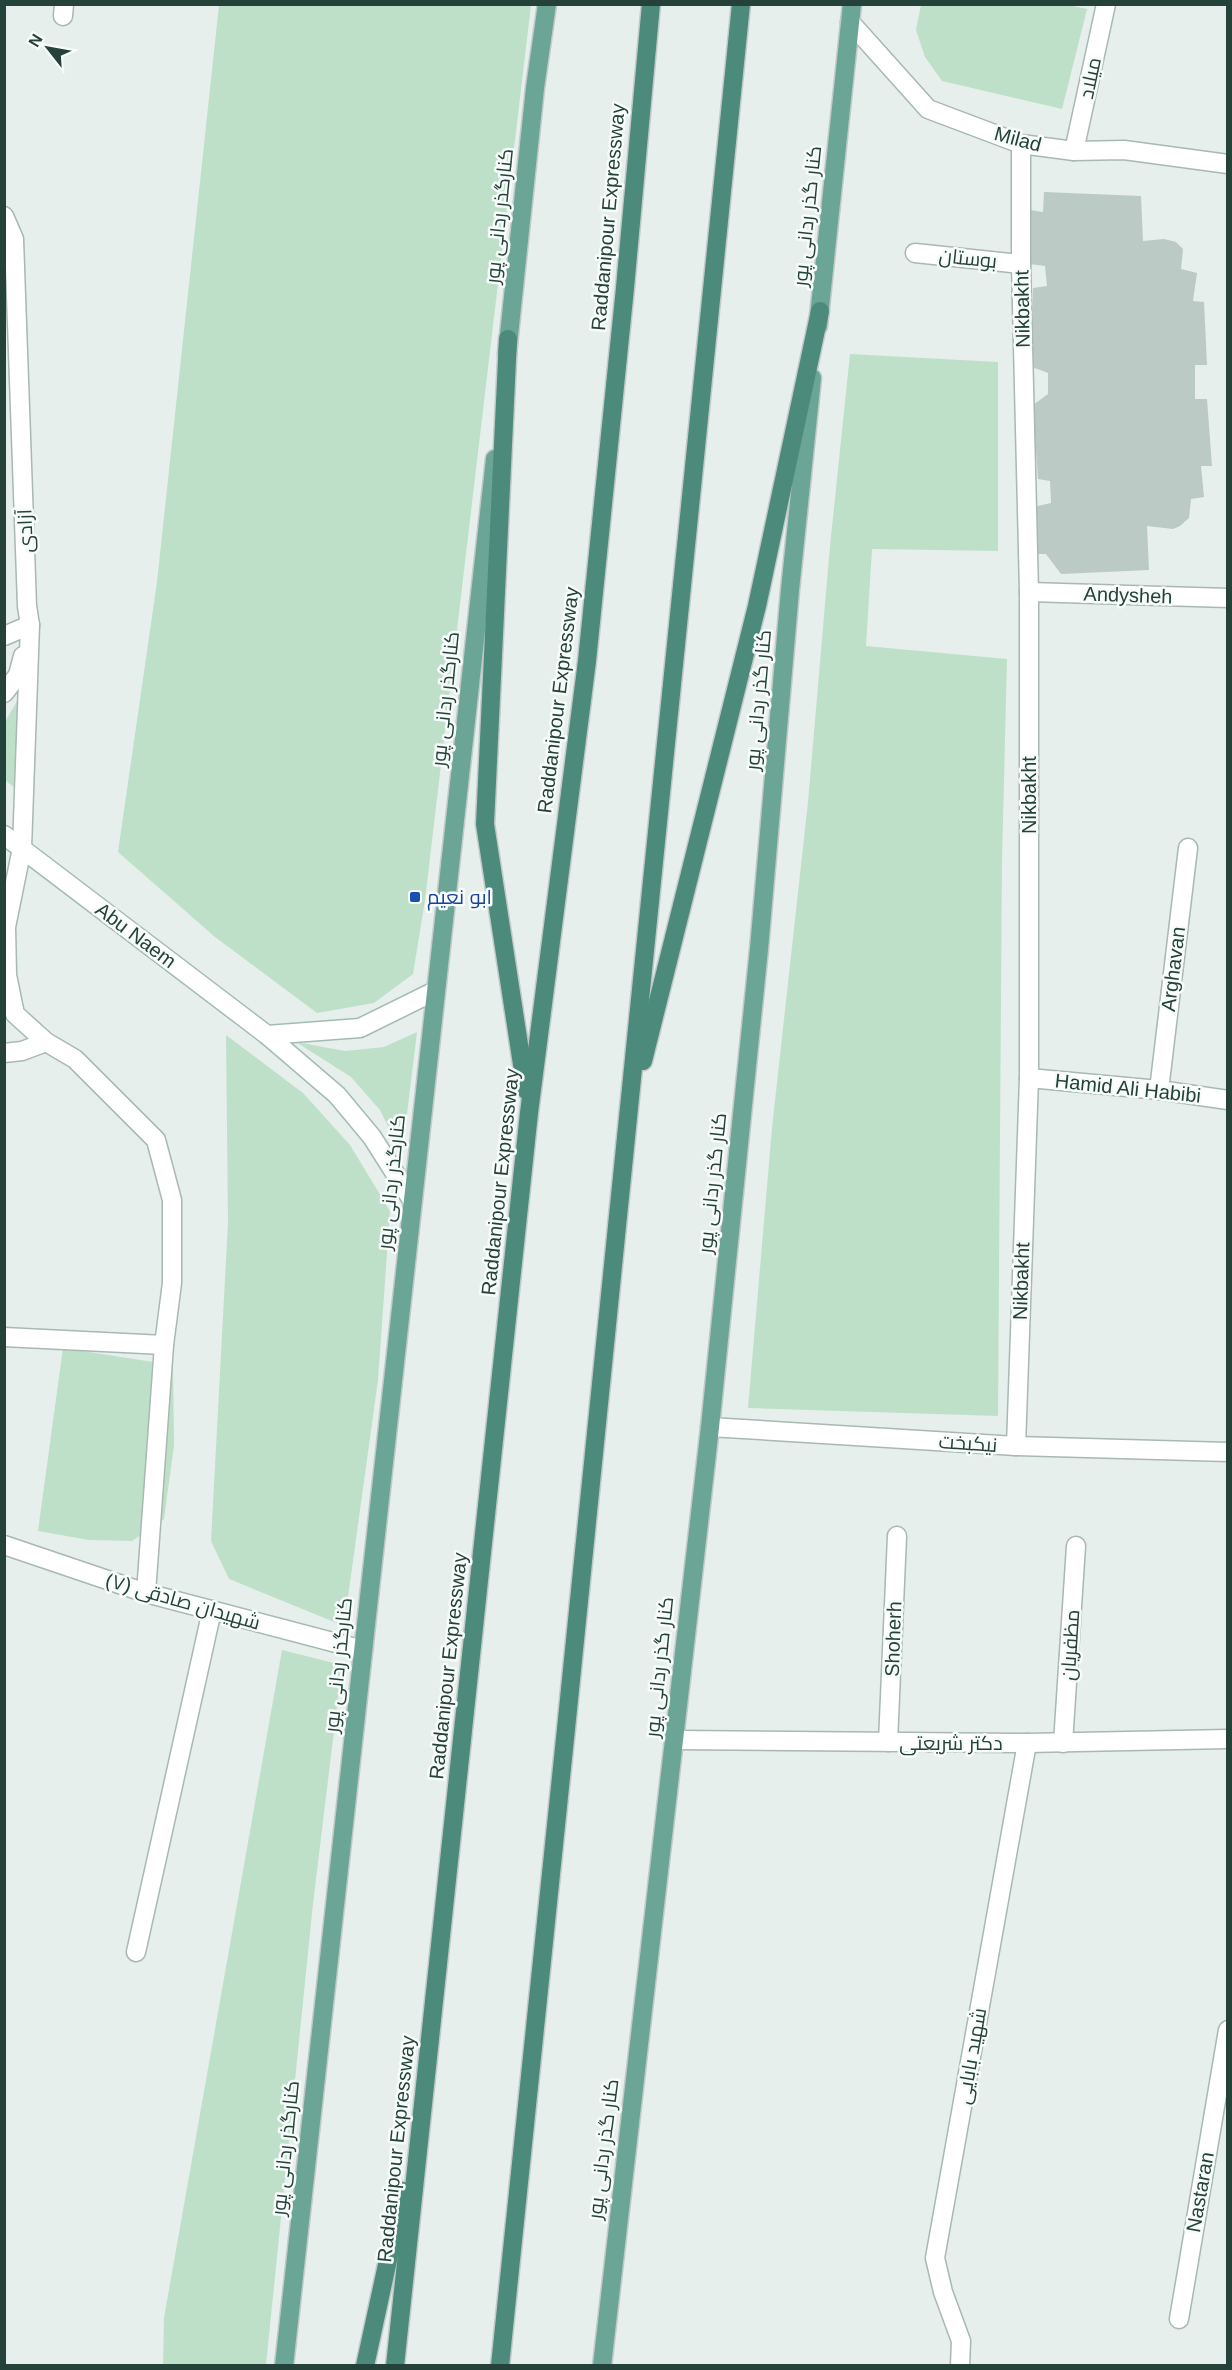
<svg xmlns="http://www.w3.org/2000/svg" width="1232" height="2370" font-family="Arial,Cairo,sans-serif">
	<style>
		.green { fill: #bfe0c8 }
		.building { fill: #bbcac4 }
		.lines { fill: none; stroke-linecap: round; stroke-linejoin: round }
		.minor-casing { stroke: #a8b8b2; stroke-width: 21 }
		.tertiary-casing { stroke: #a8b8b2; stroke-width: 21 }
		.secondary-casing { stroke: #a4bbb3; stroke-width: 21 }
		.primary-casing { stroke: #c2cac8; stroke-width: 21 }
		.trunk-casing { stroke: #c2cac8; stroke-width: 21 }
		.minor { stroke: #fff; stroke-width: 18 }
		.tertiary { stroke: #fff; stroke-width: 18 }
		.secondary { stroke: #fff; stroke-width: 18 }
		.primary { stroke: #6aa596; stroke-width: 18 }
		.trunk { stroke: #4c8a7c; stroke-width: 18 }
		.transit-dot { fill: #1a4fb4; stroke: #f7fbf9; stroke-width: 2 }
		.labels { text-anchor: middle; stroke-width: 5; stroke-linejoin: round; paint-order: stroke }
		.street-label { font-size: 20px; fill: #24423a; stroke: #f7fbf9 }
		.transit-label { font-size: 20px; fill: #164399; stroke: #f7fbf9; text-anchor: start }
	</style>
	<rect width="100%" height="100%" fill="#e6efeb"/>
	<g class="green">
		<path d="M 219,5 L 531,5 L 425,900 L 413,974 L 374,1003 L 317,1013 L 215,937 L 118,852 L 157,582 Z"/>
		<path d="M 1068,5 L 1087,9 L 1062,109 L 942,81 L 925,57 L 916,30 L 921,5 Z"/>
		<path d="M 850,354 L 998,362 L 998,551 L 872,549 L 866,646 L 1007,659 L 1002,860 L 998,1416 L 748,1408 L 772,1128 L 808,802 L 830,546 Z"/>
		<path d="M 23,691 L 20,792 L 5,780 L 5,722 Z"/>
		<path d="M 417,1032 L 402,1155 L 380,1110 L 351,1077 L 296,1042 L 345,1051 L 384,1047 Z"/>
		<path d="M 226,1035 L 303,1093 L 350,1145 L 390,1211 L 378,1380 L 344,1626 L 229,1579 L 211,1541 L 228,1223 Z"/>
		<path d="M 63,1348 L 173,1365 L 174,1445 L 164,1519 L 132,1541 L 89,1540 L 38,1531 Z"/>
		<path d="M 282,1650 L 342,1665 L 313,1904 L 266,2365 L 163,2365 L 164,2318 Z"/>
	</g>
	<path class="building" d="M 1044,192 L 1141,196 L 1143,241 L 1164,239 L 1176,242 L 1183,249 L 1181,269 L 1197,273 L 1193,301 L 1204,302 L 1207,365 L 1195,365 L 1195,399 L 1207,399 L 1212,466 L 1201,466 L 1204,497 L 1191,499 L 1189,518 L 1180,526 L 1173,529 L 1147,526 L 1149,570 L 1061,574 L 1046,554 L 1036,554 L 1033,507 L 1051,503 L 1050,481 L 1038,479 L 1033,405 L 1048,394 L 1048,373 L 1032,367 L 1033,288 L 1047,286 L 1045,266 L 1030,264 L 1030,210 L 1043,212 Z"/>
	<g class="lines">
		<defs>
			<g id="minor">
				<path d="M 63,16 L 64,4"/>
				<path d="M 850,22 L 928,109 L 1021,144 L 1074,151 L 1124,150 L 1228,164"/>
				<path d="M 1074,151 L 1106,4"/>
				<path d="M 4,216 L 14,239 L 27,606 L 30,625 L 22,848 L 6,927 L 7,975 L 15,1014 L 46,1042 L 75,1059 L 156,1140 L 172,1200 L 172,1283 L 164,1345 L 146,1593"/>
				<path d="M 915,253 L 1021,264"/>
				<path d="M 1029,592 L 1228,598"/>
				<path d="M 4,636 L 30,625"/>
				<path d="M 4,693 L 18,675 L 23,656"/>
				<path d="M 4,1053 L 22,1051 L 46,1042"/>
				<path d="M 1029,1078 L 1159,1090 L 1228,1100"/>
				<path d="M 1159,1090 L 1188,848"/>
				<path d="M 4,1337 L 164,1345"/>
				<path d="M 710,1427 L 1016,1446 L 1228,1452"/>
				<path d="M 1016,1446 L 1029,1078 L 1029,592 L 1021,264 L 1021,144"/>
				<path d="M 888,1742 L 897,1536"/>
				<path d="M 1063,1743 L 1076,1546"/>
				<path d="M 136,1952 L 212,1610"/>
				<path d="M 1179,2319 L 1228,2030"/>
				<path d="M 960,2366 L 961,2341 L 943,2292 L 935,2258 L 1027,1743"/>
			</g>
			<g id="tertiary">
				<path d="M 4,1545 L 146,1593 L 363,1650"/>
				<path d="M 675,1740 L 1027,1743 L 1228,1739"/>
			</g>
			<g id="secondary">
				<path d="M 4,835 L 267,1035 L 337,1095 L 372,1137 L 412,1200"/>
				<path d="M 267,1035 L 360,1028 L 435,991"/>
			</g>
			<g id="primary">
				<path d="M 818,326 L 852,4"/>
				<path d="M 507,354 L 535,88 L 547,4"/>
				<path d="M 284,2366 L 495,459"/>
				<path d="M 602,2366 L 710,1427 L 759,949 L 790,590 L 812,378"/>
			</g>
			<g id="trunk">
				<path d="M 508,339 L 485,824 L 526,1090"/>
				<path d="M 643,1061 L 757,606 L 820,311"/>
				<path d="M 365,2366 L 403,2191"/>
				<path d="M 395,2366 L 529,1113 L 587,661 L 625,288 L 651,4"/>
				<path d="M 500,2366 L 566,1729 L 741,4"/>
			</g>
		</defs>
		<use href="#minor" class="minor-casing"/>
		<use href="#tertiary" class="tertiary-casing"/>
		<use href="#secondary" class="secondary-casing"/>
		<use href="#primary" class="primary-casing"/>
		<use href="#trunk" class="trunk-casing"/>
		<use href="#minor" class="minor"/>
		<use href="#tertiary" class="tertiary"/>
		<use href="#secondary" class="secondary"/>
		<use href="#primary" class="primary"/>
		<use href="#trunk" class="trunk"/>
	</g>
	<rect class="transit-dot" x="409" y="891" width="12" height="12" rx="3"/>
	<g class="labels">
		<g class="street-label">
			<text transform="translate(1090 78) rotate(-78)" y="7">میلاد</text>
			<text transform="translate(1018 139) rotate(15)" y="7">Milad</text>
			<text transform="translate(499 216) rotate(-84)" y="7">کنارگذر ردانی پور</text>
			<text transform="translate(807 216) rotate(-84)" y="7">کنار گذر ردانی پور</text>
			<text transform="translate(608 217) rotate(-85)" y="7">Raddanipour Expressway</text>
			<text transform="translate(968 258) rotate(6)" y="7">بوستان</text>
			<text transform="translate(1022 309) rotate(-91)" y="7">Nikbakht</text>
			<text transform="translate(25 531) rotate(-92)" y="7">آزادی</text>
			<text transform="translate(1128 595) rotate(2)" y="7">Andysheh</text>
			<text transform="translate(445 699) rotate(-84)" y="7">کنارگذر ردانی پور</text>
			<text transform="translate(558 700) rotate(-83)" y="7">Raddanipour Expressway</text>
			<text transform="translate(758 700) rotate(-85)" y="7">کنار گذر ردانی پور</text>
			<text transform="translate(1029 795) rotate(-90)" y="7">Nikbakht</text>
			<text transform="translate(136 935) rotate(37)" y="7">Abu Naem</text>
			<text transform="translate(1173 969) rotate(-83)" y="7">Arghavan</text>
			<text transform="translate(1128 1088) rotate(6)" y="7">Hamid Ali Habibi</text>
			<text transform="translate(391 1182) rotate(-84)" y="7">کنارگذر ردانی پور</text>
			<text transform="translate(500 1182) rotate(-84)" y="7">Raddanipour Expressway</text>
			<text transform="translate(712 1183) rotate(-84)" y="7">کنار گذر ردانی پور</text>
			<text transform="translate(1021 1281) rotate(-88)" y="7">Nikbakht</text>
			<text transform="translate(968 1443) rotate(4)" y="7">نیکبخت</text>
			<text transform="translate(183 1601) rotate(16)" y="7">شهیدان صادقی (۷)</text>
			<text transform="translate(893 1639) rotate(-88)" y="7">Shoherh</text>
			<text transform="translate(1070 1645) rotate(-86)" y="7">مظفریان</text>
			<text transform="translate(338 1665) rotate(-84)" y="7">کنارگذر ردانی پور</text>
			<text transform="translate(448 1666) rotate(-84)" y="7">Raddanipour Expressway</text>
			<text transform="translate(659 1667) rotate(-84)" y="7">کنار گذر ردانی پور</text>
			<text x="951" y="1750">دکتر شریعتی</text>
			<text transform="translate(971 2056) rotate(-80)" y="7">شهید بابایی</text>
			<text transform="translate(285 2148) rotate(-84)" y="7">کنارگذر ردانی پور</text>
			<text transform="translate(396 2149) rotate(-84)" y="7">Raddanipour Expressway</text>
			<text transform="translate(603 2149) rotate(-83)" y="7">کنار گذر ردانی پور</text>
			<text transform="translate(1200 2192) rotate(-80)" y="7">Nastaran</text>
		</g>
		<g class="transit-label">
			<text x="427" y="904">ابو نعیم</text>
		</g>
	</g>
	<rect width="1232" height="2370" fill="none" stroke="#24423a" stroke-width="12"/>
	<g transform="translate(48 48) rotate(301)" stroke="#f7fbf9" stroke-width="4.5" paint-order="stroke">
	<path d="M0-4.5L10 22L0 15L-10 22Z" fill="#24423a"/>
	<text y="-9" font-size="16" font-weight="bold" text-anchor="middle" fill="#24423a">N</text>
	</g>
</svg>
